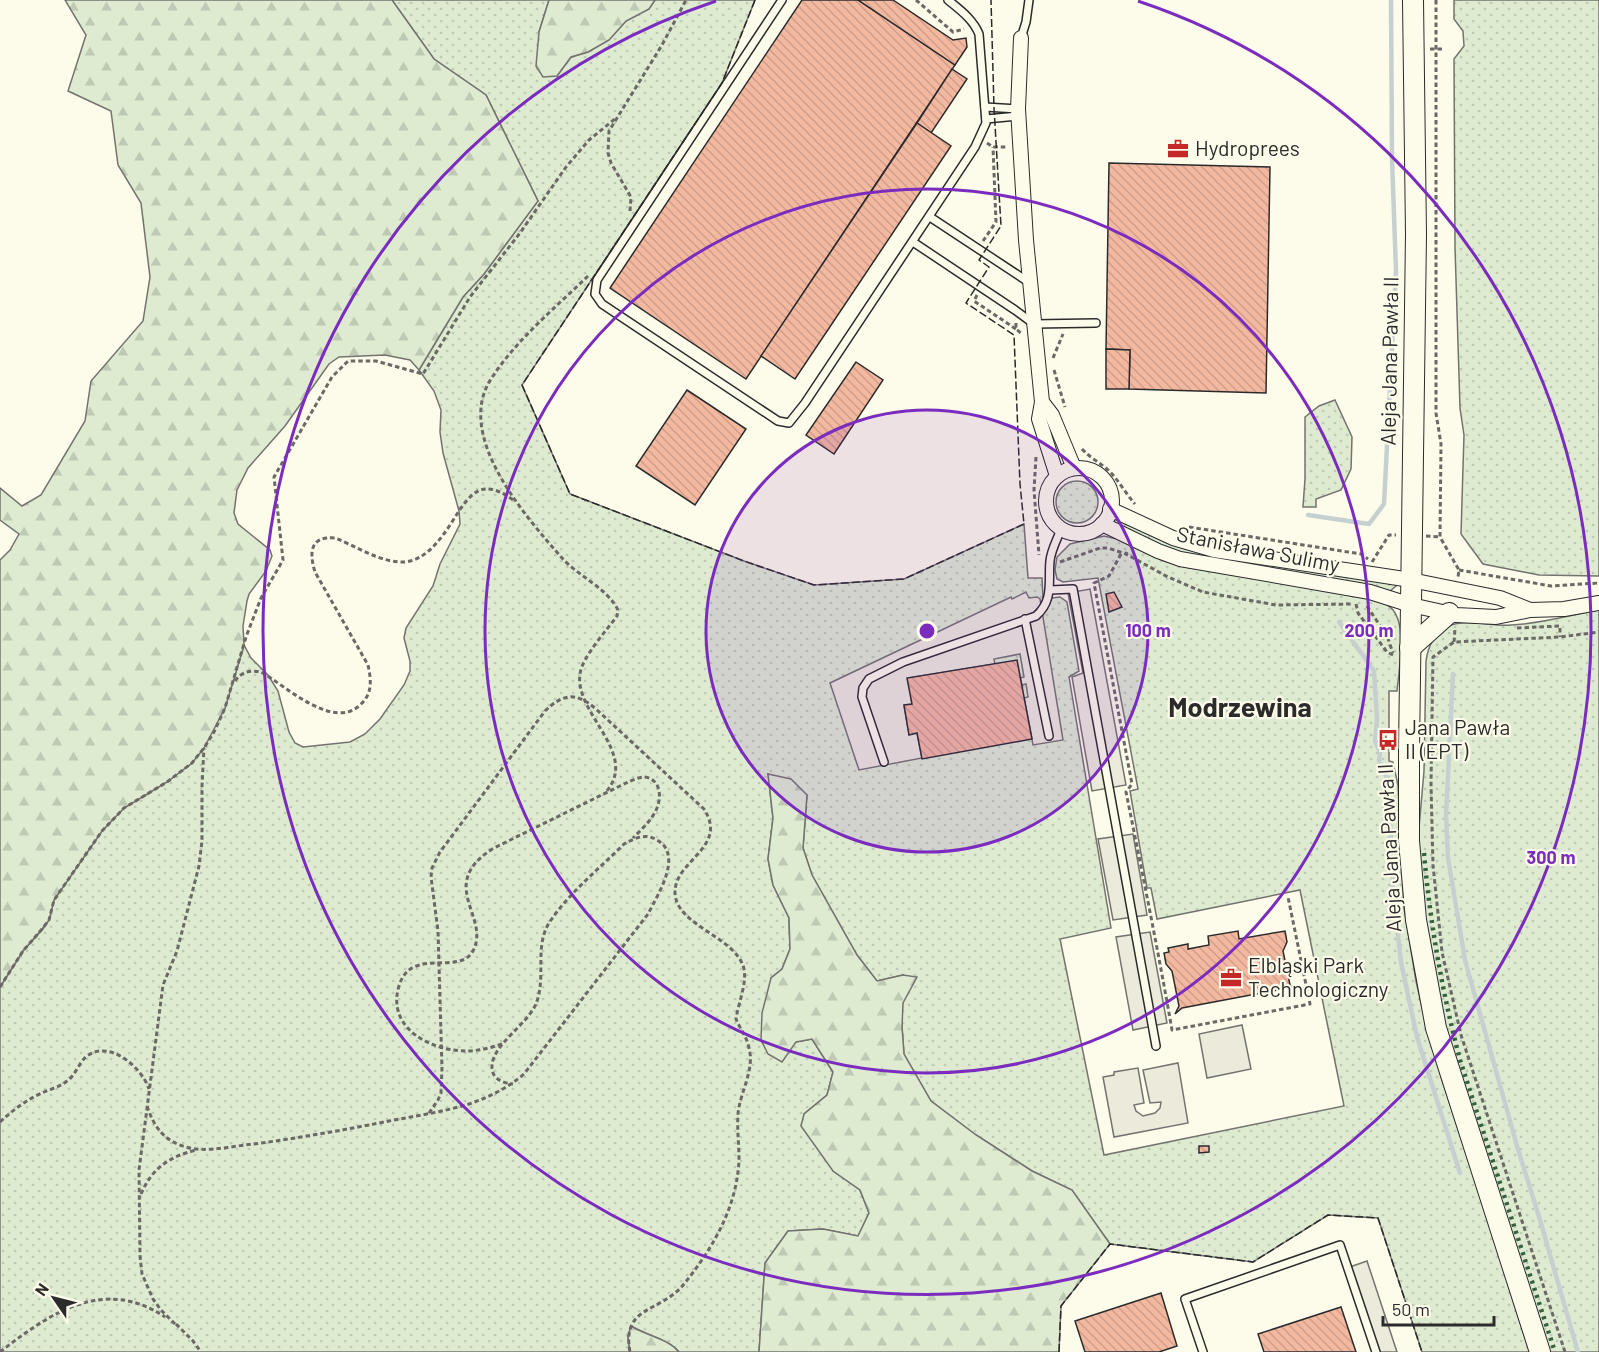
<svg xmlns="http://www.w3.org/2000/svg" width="1599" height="1352" font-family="Barlow,sans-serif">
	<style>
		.grass { fill: url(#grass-dots); stroke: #74746e; stroke-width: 1.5 }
		.forest { fill: url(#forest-firs); stroke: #74746e; stroke-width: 1.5 }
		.parking { fill: #eceadb; stroke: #74746e; stroke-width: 1.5 }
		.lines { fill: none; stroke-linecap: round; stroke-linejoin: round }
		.stream { stroke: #c7d0d0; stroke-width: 4.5 }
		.building { fill: url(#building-back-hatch); stroke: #2b2b2b; stroke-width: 1.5 }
		.lane-casing { stroke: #2b2b2b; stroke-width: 10 }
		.street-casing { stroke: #2b2b2b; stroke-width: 16 }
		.secondary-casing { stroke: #2b2b2b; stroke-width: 22 }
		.path { stroke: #6a6964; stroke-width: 3; stroke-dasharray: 4.5 3; stroke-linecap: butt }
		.lane { stroke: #fdfbea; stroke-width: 7 }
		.street { stroke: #fdfbea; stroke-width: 14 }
		.secondary { stroke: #fdfbea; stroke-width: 20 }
		.hedge { stroke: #34623c; stroke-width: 4.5; stroke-dasharray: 3 4.5; stroke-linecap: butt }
		.fence { stroke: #2b2b2b; stroke-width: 1.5; stroke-dasharray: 8 3; stroke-linecap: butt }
		.ring { fill: none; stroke: #7b2cbf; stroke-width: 3 }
		.labels { text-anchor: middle; stroke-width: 4.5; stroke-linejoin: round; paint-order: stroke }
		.poi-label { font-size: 21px; fill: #2b2b2b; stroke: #fdfbea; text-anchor: start }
		.street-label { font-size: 21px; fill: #2b2b2b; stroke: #fdfbea }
		.district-label { font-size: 27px; font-weight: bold; fill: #2b2b2b; stroke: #fdfbea }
		.centre { fill: #7b2cbf; stroke: #fdfbea; stroke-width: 3 }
		.ring-label { font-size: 18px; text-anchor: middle; font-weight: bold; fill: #7b2cbf; stroke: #fdfbea; stroke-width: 4.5; stroke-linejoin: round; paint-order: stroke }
	</style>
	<defs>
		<pattern id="grass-dots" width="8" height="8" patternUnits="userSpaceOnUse" patternTransform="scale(1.5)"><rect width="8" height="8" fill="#deebd1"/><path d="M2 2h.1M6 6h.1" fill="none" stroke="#bfcab4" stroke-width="1.8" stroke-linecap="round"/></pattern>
		<pattern id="forest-firs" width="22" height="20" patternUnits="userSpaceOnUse" patternTransform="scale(1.5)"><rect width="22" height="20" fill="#deebd1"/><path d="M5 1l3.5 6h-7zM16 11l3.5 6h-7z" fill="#bfcab4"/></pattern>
		<pattern id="building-back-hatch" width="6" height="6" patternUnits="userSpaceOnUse" patternTransform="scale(1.5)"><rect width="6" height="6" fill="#f2b8a0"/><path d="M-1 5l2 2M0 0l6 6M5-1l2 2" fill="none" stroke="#d09e8a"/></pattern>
	</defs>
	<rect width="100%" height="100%" fill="#fdfbea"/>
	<g class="grass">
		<path d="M 392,0 L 549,0 L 539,32 L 557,76 L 571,57 L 588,52 L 609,40 L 626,21 L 649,9 L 655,0 L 755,0 L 722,83 L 522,385 L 570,494 L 744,561 L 814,585 L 904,579 L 1024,524 L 1028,578 L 1042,578 L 1043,599 L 1060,597 L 1067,602 L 1079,671 L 1069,677 L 1111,928 L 1060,939 L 1104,1155 L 1344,1106 L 1300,890 L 1157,919 L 1151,888 L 1147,888 L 1130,791 L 1138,789 L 1098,578 L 1063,582 L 1057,579 L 1055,570 L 1057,557 L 1070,544 L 1104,536 L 1117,539 L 1164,561 L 1185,567 L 1377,599 C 1383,602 1389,605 1393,610 C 1407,627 1399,670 1397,691 L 1389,691 L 1389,734 L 1386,734 L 1386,743 L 1389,744 L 1389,761 L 1393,762 L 1398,785 L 1404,908 L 1416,981 L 1427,1029 L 1441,1077 L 1531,1352 L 1422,1352 L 1378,1218 L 1328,1215 L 1253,1262 L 1110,1244 L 1072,1190 L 1032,1171 L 976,1135 L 931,1101 L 904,1054 L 902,1027 L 903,975 L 877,981 L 857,955 L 812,875 L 803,848 L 807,795 L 768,774 L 773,818 L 768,859 L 773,885 L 789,918 L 790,949 L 782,969 L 771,978 L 796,1042 L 812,1039 L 833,1072 L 827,1095 L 804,1114 L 833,1171 L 860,1190 L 869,1213 L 858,1236 L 823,1229 L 788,1231 L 765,1263 L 759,1352 L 679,1352 C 667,1338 647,1336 631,1326 L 628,1337 L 630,1352 L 0,1352 L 0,987 L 23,951 L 43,929 L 49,920 L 54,900 L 102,831 L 124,808 L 167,782 L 192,763 L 225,708 L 244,645 L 251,658 L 268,675 L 278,691 L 289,732 L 295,743 L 303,747 L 350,742 L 365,734 L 380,719 L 404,685 L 410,671 L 410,661 L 404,638 L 406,628 L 433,586 L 440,564 L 460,524 L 459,511 L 443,453 L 440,432 L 441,410 L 434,391 L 419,370 L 463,297 L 484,274 L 538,201 L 486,95 L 434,59 Z"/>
		<path d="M 1454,0 L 1599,0 L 1599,576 L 1539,575 L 1483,564 L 1461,534 L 1464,435 L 1460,408 L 1455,247 L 1454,59 L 1464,46 L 1463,31 L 1454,19 Z"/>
		<path d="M 1335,400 L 1352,437 L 1351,469 L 1341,490 L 1316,499 L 1316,507 L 1303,507 L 1305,479 L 1305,417 L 1319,406 Z"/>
		<circle cx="1077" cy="502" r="21"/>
		<path d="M 1114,518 L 1158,538 L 1394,583 L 1396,586 L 1390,591 L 1172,552 L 1112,522 Z"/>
		<path d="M 1599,610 L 1599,1352 L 1549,1352 L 1446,1031 L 1428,946 L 1418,839 L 1424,771 L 1426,661 C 1428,647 1433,634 1447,627 C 1466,617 1491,627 1511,625 C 1540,624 1570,615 1599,610 Z"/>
	</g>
	<g class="forest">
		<path d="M 65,0 L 392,0 L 434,59 L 486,95 L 538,201 L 484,274 L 463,297 L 419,370 L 410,360 L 385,355 L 339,357 L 329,364 L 285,426 L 248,468 L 237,490 L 234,513 L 238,524 L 270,550 L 272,556 L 266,571 L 249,594 L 247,601 L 243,626 L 244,645 L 236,672 L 225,708 L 204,748 L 192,763 L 167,782 L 124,808 L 102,831 L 54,900 L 49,920 L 42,929 L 23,951 L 0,987 L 0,560 L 10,550 L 19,534 L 0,520 L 0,488 L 22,506 L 41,495 L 85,421 L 91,381 L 143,321 L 150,277 L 141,203 L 118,165 L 111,111 L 68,91 L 86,35 Z"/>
		<path d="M 549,0 L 655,0 L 649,9 L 626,21 L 609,40 L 588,52 L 571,57 L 557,76 L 543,77 L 536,66 L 539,32 Z"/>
		<path d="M 768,774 L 791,779 L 807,795 L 803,848 L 812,875 L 857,955 L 877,981 L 903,975 L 917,977 L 903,1003 L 902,1027 L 904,1054 L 931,1101 L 976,1135 L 1032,1171 L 1072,1190 L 1110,1244 L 1061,1306 L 1059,1352 L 759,1352 L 765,1263 L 788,1231 L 823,1229 L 858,1236 L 869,1213 L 860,1190 L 833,1171 L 801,1126 L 804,1114 L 827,1095 L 833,1072 L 812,1039 L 796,1042 L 782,1062 L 768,1054 L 761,1040 L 762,1013 L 771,978 L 782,969 L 790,949 L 789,918 L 773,885 L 768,859 L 773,818 Z"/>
		<path d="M 631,1326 C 647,1336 667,1338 679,1352 L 630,1352 L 628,1337 Z"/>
	</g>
	<g class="parking">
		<path d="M 1090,589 L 1126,785 L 1092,791 L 1072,677 L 1083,673 L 1068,593 Z"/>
		<path d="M 1026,592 L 1029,598 L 1037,597 L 1040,599 L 1063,740 L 1033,745 L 1024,698 L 1028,697 L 1026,684 L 1022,685 L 1020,678 L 1024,677 L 1020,654 L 994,659 L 995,664 L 908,678 L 912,704 L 904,706 L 909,734 L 917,733 L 922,758 L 859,770 L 830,683 L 1011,597 L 1012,599 Z"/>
		<path d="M 1133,834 L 1147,915 L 1113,920 L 1098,839 Z"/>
		<path d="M 1150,932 L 1167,1023 L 1133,1030 L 1116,937 Z"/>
		<path d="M 1242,1025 L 1251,1069 L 1207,1078 L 1199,1034 Z"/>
		<path d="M 1178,1063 L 1188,1123 L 1114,1137 L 1103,1077 L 1114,1075 L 1114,1072 L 1138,1068 L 1144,1103 L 1134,1105 L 1136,1111 L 1143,1116 L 1155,1113 L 1160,1108 L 1161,1102 L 1150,1103 L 1143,1070 Z"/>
		<path d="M 1367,1261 L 1397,1352 L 1376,1352 L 1347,1268 Z"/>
	</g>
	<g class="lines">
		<g class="stream">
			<path d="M 1308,515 L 1369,524 L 1384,504 L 1396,271 L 1392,159 L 1391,0"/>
			<path d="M 1339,622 L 1374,671 L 1377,719 L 1375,741 L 1380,753 L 1379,761 L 1386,776 L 1389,793 L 1393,893 L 1401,962 L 1417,1037 L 1460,1173"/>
			<path d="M 1453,674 L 1446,816 L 1448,858 L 1465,960 L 1517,1146 L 1540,1220 L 1578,1352"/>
		</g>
	</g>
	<g class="building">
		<path d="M 802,0 L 858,0 L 955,65 L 746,379 L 610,288 Z"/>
		<path d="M 858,0 L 893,0 L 953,40 L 966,38 L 967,47 L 955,65 Z"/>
		<path d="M 952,69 L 967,79 L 931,133 L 917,123 Z"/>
		<path d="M 917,123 L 951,146 L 795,379 L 761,356 Z"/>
		<path d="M 1109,163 L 1270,167 L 1266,393 L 1129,389 L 1130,350 L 1106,349 Z"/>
		<path d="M 1106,349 L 1130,350 L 1129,389 L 1106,389 Z"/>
		<path d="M 856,362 L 883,380 L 834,454 L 806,435 Z"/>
		<path d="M 687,390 L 746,429 L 695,505 L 636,466 Z"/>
		<path d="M 1114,592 L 1122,607 L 1109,612 L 1106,594 Z"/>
		<path d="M 1017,660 L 1032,739 L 922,759 L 917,733 L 909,735 L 904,705 L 912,704 L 907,678 Z"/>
		<path d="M 1238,931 L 1239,939 L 1285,931 L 1287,942 L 1283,951 L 1290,985 L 1296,992 L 1288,988 L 1182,1008 L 1175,1014 L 1179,1006 L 1172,971 L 1166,964 L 1164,953 L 1169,952 L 1168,948 L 1188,944 L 1188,949 L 1209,945 L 1208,936 Z"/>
		<path d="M 1199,1146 L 1209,1146 L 1209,1152 L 1199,1153 Z"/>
		<path d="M 1161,1293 L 1177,1346 L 1159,1352 L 1085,1352 L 1075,1321 Z"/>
		<path d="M 1341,1307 L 1356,1352 L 1264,1352 L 1258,1334 Z"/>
	</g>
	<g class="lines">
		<defs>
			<g id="lane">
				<path d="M 782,0 L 597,280 L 595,294 L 602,304 L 778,421 L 789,423 L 805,403 L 975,147 L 986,123 L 979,34 C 973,19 960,10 948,0"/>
				<path d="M 1021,38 L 1026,22 L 1029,0"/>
				<path d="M 985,107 L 1018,109"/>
				<path d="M 986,119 L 1019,116"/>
				<path d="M 930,217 L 1030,283"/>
				<path d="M 913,242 L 1015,310 L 1034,324 L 1096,323"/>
				<path d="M 1050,590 L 1073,589 L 1156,1046"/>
				<path d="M 1025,619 L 1049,736"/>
				<path d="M 884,762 L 862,697 L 863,688 L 869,679 L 903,662 L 1036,616 C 1054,600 1048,582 1050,561 C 1051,550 1057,540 1061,529"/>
				<path d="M 1203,1352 L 1185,1299 L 1340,1245 L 1376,1352"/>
			</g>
			<g id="street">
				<path d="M 1021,38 L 1018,109 L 1026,240 L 1042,402 L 1039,419 L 1057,476"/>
				<path d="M 1042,402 L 1052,415 L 1074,468"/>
				<circle cx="1079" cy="501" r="33"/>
				<path d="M 1110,509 L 1173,538 L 1214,550 L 1411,580 L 1500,598 L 1530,610"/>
				<path d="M 1102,524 L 1158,551 L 1180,559 L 1370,592 L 1411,605 L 1456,615 L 1496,617 L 1530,610 L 1564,609 L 1599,603"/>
			</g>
			<g id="secondary">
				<path d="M 1413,0 L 1416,234 L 1409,751 L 1409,841 L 1416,920 L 1436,1028 L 1540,1352"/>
				<path d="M 1410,648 L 1449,613"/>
			</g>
		</defs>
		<use href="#lane" class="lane-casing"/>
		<use href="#street" class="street-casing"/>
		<use href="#secondary" class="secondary-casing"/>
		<g class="path">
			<path d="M 916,0 L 953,32 L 964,29"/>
			<path d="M 1436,0 L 1436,413 L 1441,444 L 1440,537 L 1459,570 L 1458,577"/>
			<path d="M 1430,49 L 1444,49"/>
			<path d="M 987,143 L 993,147 L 1006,147"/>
			<path d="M 630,211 L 631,197 L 611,163 L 608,153 L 609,131 L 662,45 L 686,0"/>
			<path d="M 983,241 L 996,222 L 993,147"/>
			<path d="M 588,276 C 555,308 516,340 491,379 C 454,436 526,517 562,558 C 578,576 607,588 618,610 L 617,616 C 607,630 582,657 580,674 C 574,714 641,754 605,793"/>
			<path d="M 977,295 L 974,301 L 1016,329"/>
			<path d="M 1016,323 L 1016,329 L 1022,334"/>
			<path d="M 1053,358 L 1063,334"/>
			<path d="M 1054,370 L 1065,407"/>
			<path d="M 1082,449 C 1091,459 1103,464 1112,474 C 1120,483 1127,495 1135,504"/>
			<path d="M 1036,457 L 1034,490 L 1039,555"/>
			<path d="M 1189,527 L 1361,554 L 1368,559"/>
			<path d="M 1426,536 L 1440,537"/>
			<path d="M 1127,552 L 1126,554 L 1166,576 L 1203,592 L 1276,605 L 1353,604"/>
			<path d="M 1121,554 L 1109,576 L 1094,583 L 1132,784 L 1126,792 C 1142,871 1158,950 1172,1030 L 1310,1004 L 1288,897"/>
			<path d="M 1060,562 L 1100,548 L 1108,548 L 1126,554"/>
			<path d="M 1372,562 L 1389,535 L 1396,535"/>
			<path d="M 1459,570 L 1551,586 L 1599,583"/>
			<path d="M 1356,604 L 1358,613 L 1387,652 L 1393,655"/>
			<path d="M 1367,606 L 1387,636 L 1393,653"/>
			<path d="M 1517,628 L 1560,626 L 1560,637"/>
			<path d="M 1454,642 L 1455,629"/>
			<path d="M 235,681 C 242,671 251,670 261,672 C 286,686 334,732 361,704 C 373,693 371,679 368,665 L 315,572 C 309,552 310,536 335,538 C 356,546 381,563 404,562 C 430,560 446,531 459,511 C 477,484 489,483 515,501"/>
			<path d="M 0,987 L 23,951 L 42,929 L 49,920 L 54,900 L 102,831 L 124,808 L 167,782 L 192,763 L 204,748 L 214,732 L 225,708 L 246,637 L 261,598 L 283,560 L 274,477 L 332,377 L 348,361 L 376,361 L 423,374 L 470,297 L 520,233 L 566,167 L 589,140 L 616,118"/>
			<path d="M 502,1044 C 490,1048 478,1051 466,1051 C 431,1051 386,1028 399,986 C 411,945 461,978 474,949 C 489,915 436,884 494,848 L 626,783 C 631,781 638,777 644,777 C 660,778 662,796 657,808 C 652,820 642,829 633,838"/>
			<path d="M 147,1106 C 154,1127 164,1141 186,1147 C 206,1153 232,1146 254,1144 C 299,1138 344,1130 389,1121 C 415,1116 443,1112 469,1104 C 489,1097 508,1088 524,1074 L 648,914 C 658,894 685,853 655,839 C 645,833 633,839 624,844 C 599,869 571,891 551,920 C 533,945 547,976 536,1004 C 526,1026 493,1044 492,1066 C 491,1078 502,1083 513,1084"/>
			<path d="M 429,1113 L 438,1100 L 441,1093 L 442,1068 L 438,931 L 431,877 L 432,868 L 440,852 L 545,711 C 564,693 576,692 596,709 L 704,809 C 729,848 674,860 675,893 C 676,926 737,937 744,969 C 747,984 738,1004 736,1019 C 740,1029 747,1037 749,1048 C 755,1070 740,1092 738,1114 C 737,1130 739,1145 739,1160 C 737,1207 713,1248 684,1284 C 661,1313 621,1305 630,1352"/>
			<path d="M 0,1122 C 13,1110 26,1100 42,1093 C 50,1089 60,1087 67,1081 C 76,1075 79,1062 87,1056 C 110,1039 142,1068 149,1089"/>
			<path d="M 141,1194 C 152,1168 170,1156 197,1150"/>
			<path d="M 175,1324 L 161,1310 L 153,1299 L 142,1274 L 140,1256 L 139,1170 L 163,985 L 177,951 L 199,866 L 202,841 L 202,786 L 204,748"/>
			<path d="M 176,1324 L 193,1341 L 201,1352"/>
			<path d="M 0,1352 C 50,1313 104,1276 165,1317"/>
			<path d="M 1565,1352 L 1461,1035 L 1442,952 L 1433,865 L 1431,784 L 1433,657 L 1454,642 L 1560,637 L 1599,632"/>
		</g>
		<use href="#lane" class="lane"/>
		<use href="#street" class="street"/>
		<use href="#secondary" class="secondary"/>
		<path class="hedge" d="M 1424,853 C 1430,923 1442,991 1460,1060 L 1555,1352"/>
		<g class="fence">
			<path d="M 755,0 L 722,83 L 522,385 L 570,494 L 744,561 L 814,585 L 904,579 L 1024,524 L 1020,484 L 1014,335 L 966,303 L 989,267 L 979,260 L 1001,226 L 994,108 L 991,0"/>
			<path d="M 1059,1352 L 1061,1306 L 1110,1244 L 1253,1262 L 1328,1215 L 1378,1218 L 1422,1352"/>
		</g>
	</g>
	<circle cx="927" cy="631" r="221" fill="#7b2cbf" fill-opacity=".12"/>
	<g class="ring">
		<circle cx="927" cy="631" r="221"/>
		<circle cx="927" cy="631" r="442"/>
		<path d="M1138 1A664 664 0 1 1 716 1"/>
	</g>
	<defs>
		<symbol id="office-bare" viewBox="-9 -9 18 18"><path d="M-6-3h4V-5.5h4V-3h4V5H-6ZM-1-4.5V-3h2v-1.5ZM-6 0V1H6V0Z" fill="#c62828" stroke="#fdfbea" stroke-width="2.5" paint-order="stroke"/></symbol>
		<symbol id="bus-bare" viewBox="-9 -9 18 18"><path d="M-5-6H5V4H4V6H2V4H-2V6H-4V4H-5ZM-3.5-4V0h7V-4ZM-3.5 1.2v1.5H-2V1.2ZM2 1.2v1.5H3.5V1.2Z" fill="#c62828" stroke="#fdfbea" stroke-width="2.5" paint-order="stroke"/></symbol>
	</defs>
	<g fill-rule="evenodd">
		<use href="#office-bare" x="1163" y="134" width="30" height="30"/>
		<use href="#bus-bare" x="1373" y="725" width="30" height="30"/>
		<use href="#office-bare" x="1216" y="963" width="30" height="30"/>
	</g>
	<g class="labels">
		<g class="poi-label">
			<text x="1195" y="156">Hydroprees</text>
			<text x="1405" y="735">Jana Pawła<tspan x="1405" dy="24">II (EPT)</tspan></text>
			<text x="1248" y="973">Elbląski Park<tspan x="1248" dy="24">Technologiczny</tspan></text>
		</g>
		<g class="street-label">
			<text transform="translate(1390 361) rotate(-89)" y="7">Aleja Jana Pawła II</text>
			<text transform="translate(1258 550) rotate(11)" y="7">Stanisława Sulimy</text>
			<text transform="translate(1390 848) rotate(-93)" y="7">Aleja Jana Pawła II</text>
		</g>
		<g class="district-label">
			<text x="1240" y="717">Modrzewina</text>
		</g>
	</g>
	<circle cx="927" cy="631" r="9" class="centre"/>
	<g class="ring-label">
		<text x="1148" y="637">100 m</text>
		<text x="1369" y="637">200 m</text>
		<text x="1551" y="864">300 m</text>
	</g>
	<g transform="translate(54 1298) rotate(305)" stroke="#fdfbea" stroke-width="4.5" paint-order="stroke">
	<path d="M0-4.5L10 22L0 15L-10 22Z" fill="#2b2b2b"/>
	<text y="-9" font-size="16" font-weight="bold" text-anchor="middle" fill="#2b2b2b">N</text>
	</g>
	<path d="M1383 1316v9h111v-9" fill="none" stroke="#2b2b2b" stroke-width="3"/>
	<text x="1392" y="1316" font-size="18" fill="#2b2b2b" stroke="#fdfbea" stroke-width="4.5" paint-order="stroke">50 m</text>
</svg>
